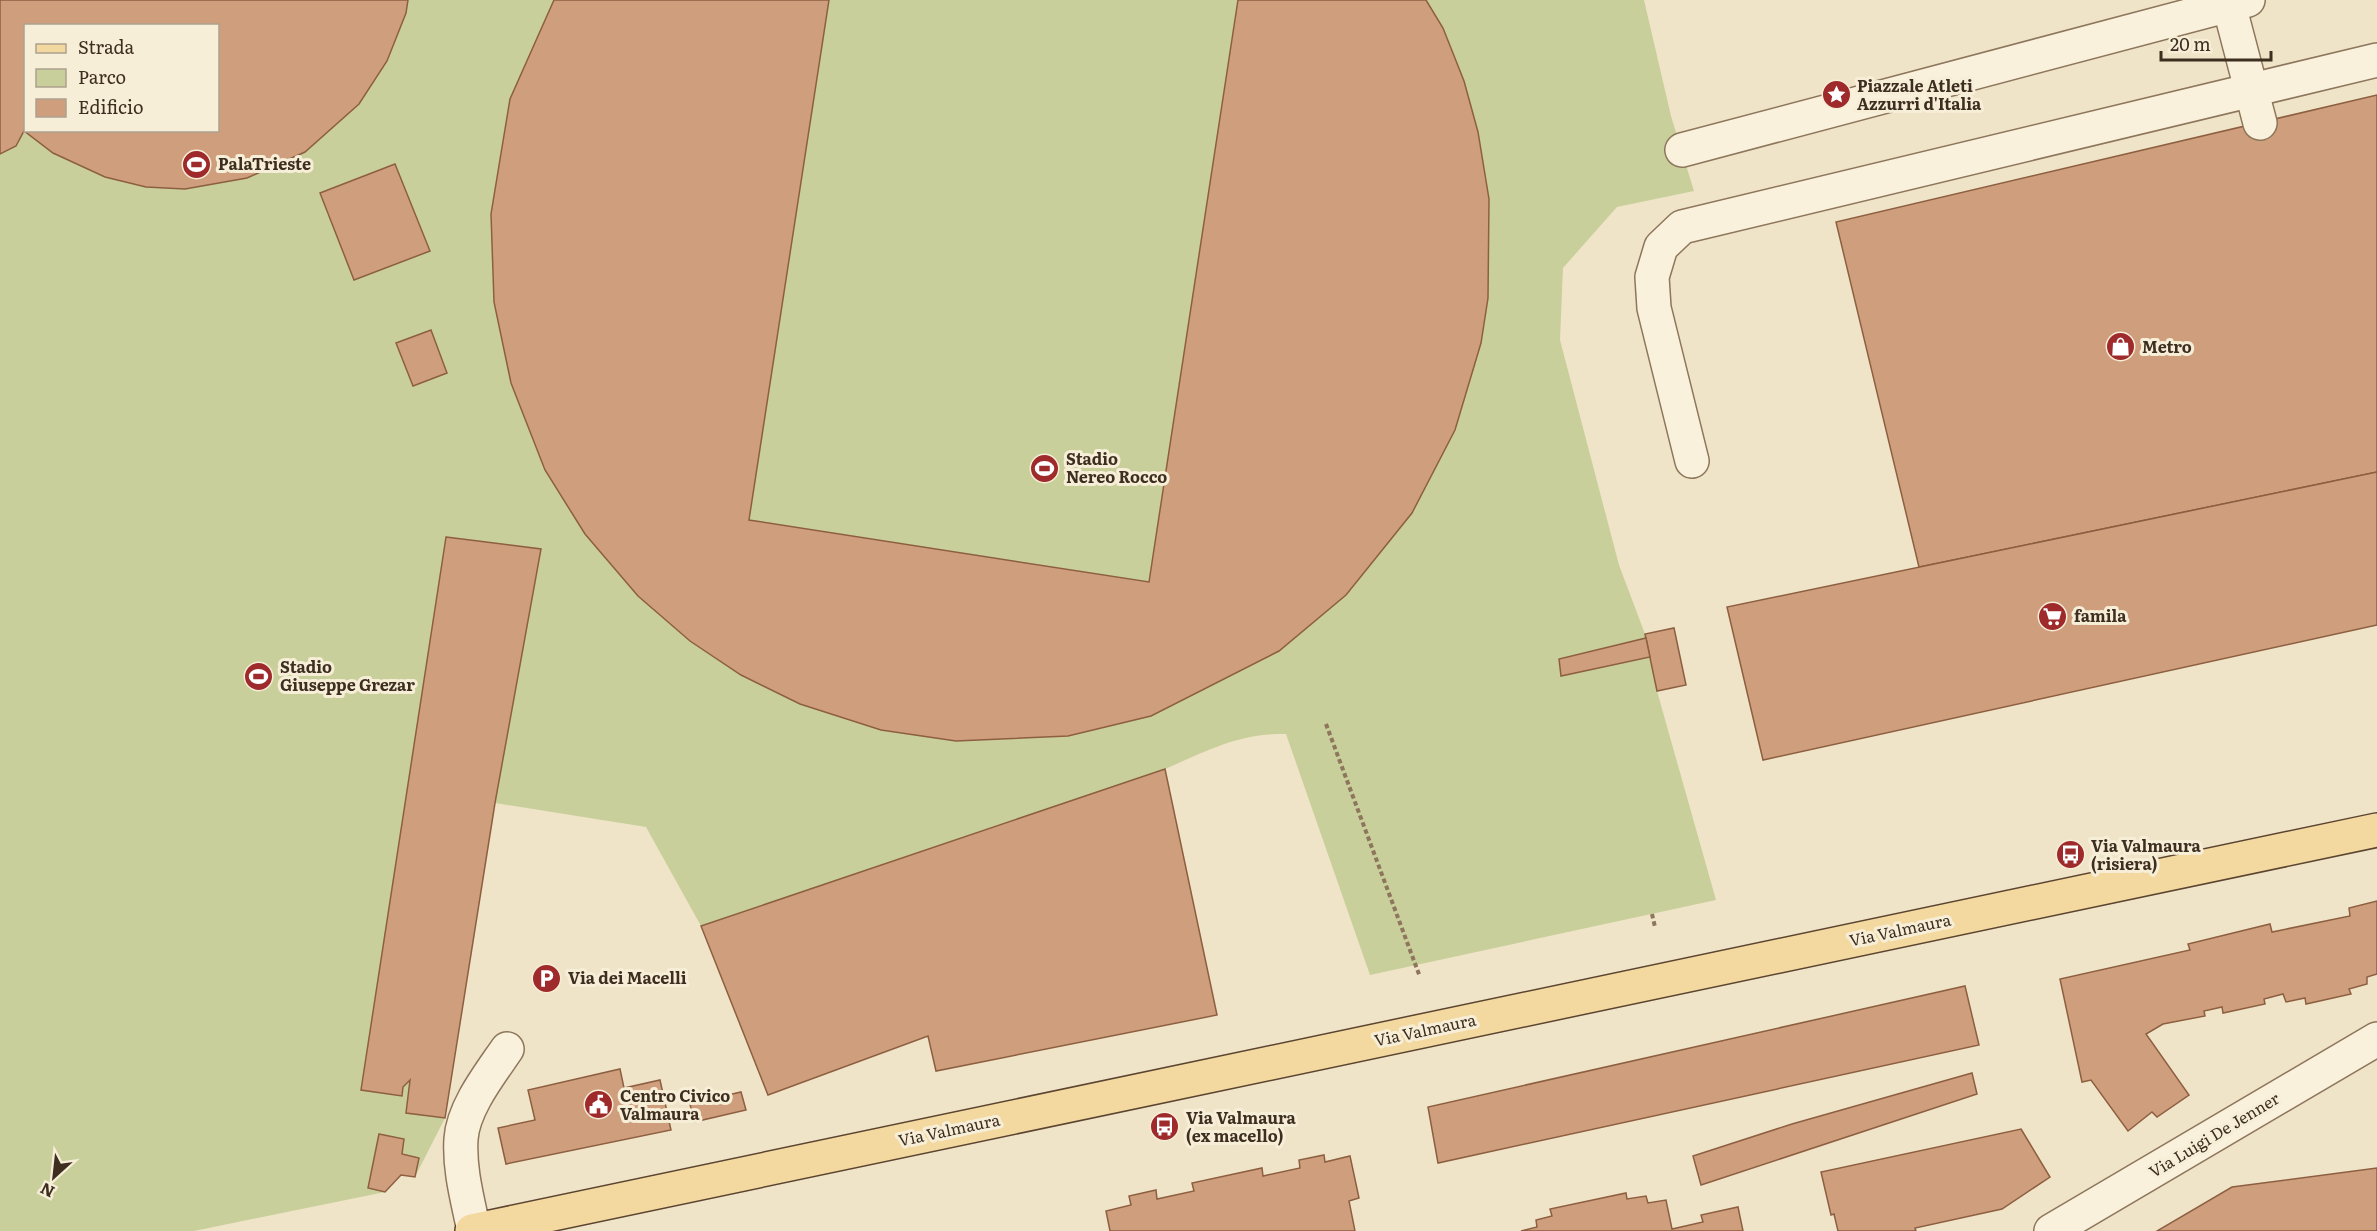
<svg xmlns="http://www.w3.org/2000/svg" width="2377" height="1231" font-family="Literata,serif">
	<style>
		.green { fill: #c9cf9b; fill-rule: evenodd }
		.building { fill: #cf9f7d; stroke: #8d5f41; stroke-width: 1.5; fill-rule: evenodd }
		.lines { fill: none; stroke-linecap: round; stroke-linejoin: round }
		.minor-casing { stroke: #8d765c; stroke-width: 36 }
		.major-casing { stroke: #5b4430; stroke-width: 36 }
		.path { stroke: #8d765c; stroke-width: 4; stroke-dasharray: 4.5 3; stroke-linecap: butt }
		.minor { stroke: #faf1dc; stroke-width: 33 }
		.major { stroke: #f3d9a0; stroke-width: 33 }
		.labels { text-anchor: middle; stroke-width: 6; stroke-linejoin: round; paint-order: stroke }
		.poi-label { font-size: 16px; font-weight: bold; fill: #3d2e20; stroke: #f7eed8; text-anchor: start }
		.street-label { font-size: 16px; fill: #3d2e20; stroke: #f7eed8 }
	</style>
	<rect width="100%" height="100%" fill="#f0e4c8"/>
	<path class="green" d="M 0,0 L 1644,0 L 1671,116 L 1694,191 L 1617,207 L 1563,268 L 1560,340 L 1619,565 L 1645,634 L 1657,691 L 1716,900 L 1370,975 L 1286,734 C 1239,733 1207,751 1165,769 L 701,926 L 646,827 L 495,803 L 445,1118 L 415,1177 L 401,1175 L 385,1192 L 194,1231 L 0,1231 ZM 26,26 L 218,26 L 218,130 L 26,130 Z"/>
	<g class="building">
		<path d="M 0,0 L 408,0 L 406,13 L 387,61 L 359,104 L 305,152 L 247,178 L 185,189 L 146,187 L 105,177 L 53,153 L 24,131 L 16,146 L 0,154 ZM 26,26 L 218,26 L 218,130 L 26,130 Z"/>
		<path d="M 554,0 L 829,0 L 749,520 L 1149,582 L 1238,0 L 1426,0 L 1443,28 L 1464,81 L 1478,132 L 1489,199 L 1488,298 L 1481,343 L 1455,430 L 1412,513 L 1346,595 L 1279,651 L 1151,716 L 1068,736 L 956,741 L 881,730 L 800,704 L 741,675 L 690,641 L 638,596 L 585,534 L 545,470 L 511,383 L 494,302 L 491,214 L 510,99 Z"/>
		<path d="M 2377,95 L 2377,472 L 1919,567 L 1836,222 Z"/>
		<path d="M 395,164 L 430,251 L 354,280 L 320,193 Z"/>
		<path d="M 431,330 L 447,373 L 413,386 L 396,343 Z"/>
		<path d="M 2377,472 L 2377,625 L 1763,760 L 1727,607 Z"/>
		<path d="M 446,537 L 541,549 L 495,803 L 445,1118 L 406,1113 L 410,1080 L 403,1087 L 402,1096 L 361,1090 Z"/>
		<path d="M 1674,628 L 1686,685 L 1657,691 L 1645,634 Z"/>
		<path d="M 1646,638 L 1650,657 L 1561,676 L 1559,659 Z"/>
		<path d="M 1165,769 L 1217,1015 L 936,1071 L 928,1036 L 768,1095 L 701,926 Z"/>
		<path d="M 2377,901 L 2377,974 L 2367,977 L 2367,984 L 2349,989 L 2351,994 L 2306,1004 L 2305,998 L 2286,1002 L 2283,994 L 2264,999 L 2265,1004 L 2223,1013 L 2222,1007 L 2204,1011 L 2205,1016 L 2163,1024 L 2146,1034 L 2189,1095 L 2157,1117 L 2152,1112 L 2128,1131 L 2091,1080 L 2082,1082 L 2060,979 L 2190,950 L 2188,944 L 2270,924 L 2272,932 L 2350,916 L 2349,908 Z"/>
		<path d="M 1965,986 L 1979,1045 L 1438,1163 L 1428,1107 Z"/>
		<path d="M 620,1069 L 624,1088 L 660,1080 L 671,1130 L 506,1164 L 498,1128 L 535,1120 L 528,1090 Z"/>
		<path d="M 1972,1073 L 1977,1094 L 1701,1185 L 1693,1156 L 1792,1124 Z"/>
		<path d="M 741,1092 L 746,1110 L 694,1122 L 690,1104 Z"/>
		<path d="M 2021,1129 L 2050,1177 L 2002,1209 L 1915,1228 L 1916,1231 L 1838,1231 L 1834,1214 L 1831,1215 L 1821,1172 Z"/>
		<path d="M 379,1134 L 404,1139 L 402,1154 L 419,1158 L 415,1177 L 401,1175 L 385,1192 L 368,1188 Z"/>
		<path d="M 1324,1155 L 1325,1162 L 1350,1156 L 1359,1198 L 1349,1201 L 1355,1231 L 1110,1231 L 1106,1211 L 1131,1205 L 1129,1196 L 1156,1190 L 1157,1199 L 1194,1191 L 1192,1183 L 1262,1168 L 1263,1176 L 1300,1168 L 1299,1160 Z"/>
		<path d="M 2377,1168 L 2377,1231 L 2157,1231 L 2232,1187 Z"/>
		<path d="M 1626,1193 L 1627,1199 L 1646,1196 L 1648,1203 L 1666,1200 L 1672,1229 L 1703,1222 L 1701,1215 L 1738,1207 L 1743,1231 L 1521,1231 L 1537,1227 L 1536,1220 L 1552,1216 L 1550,1209 Z"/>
	</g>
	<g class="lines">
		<defs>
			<g id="minor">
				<path d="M 2229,5 L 2260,123"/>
				<path d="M 1682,150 L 2248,0"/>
				<path d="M 1692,461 L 1654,308 L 1652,277 L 1661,247 L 1682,227 L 2377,60"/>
				<path d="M 474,1231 C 468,1201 459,1170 461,1139 C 463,1108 490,1074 507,1049"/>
				<path d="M 2051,1231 L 2377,1039"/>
			</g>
			<path id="major" d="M 472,1231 L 2377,830"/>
		</defs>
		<use href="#minor" class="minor-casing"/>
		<use href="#major" class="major-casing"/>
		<g class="path">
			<path d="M 1326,724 L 1420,977"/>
			<path d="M 1652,914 L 1655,927"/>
		</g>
		<use href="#minor" class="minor"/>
		<use href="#major" class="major"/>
	</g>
	<defs>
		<symbol id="sight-disc" viewBox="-11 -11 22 22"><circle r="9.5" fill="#9e2a2b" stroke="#f7eed8"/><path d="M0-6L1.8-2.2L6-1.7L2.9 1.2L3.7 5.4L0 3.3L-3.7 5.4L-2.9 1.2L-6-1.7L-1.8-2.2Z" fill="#fff"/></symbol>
		<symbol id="stadium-disc" viewBox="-11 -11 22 22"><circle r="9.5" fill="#9e2a2b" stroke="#f7eed8"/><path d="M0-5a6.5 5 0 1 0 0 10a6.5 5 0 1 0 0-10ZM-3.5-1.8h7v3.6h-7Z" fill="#fff"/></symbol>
		<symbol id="shop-disc" viewBox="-11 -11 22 22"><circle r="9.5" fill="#9e2a2b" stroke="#f7eed8"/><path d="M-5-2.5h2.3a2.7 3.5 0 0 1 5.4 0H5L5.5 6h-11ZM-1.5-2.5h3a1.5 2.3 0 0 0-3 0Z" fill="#fff"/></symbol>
		<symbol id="supermarket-disc" viewBox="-11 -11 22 22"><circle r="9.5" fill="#9e2a2b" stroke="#f7eed8"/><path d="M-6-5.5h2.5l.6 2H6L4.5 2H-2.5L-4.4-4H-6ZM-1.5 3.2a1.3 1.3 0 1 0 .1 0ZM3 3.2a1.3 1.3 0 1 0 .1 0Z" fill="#fff"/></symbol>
		<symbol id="bus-disc" viewBox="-11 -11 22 22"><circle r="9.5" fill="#9e2a2b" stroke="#f7eed8"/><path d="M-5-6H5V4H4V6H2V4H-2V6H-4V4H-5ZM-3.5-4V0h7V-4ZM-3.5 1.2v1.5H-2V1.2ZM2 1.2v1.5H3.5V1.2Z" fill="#fff"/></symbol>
		<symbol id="parking-disc" viewBox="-11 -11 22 22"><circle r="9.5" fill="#9e2a2b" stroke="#f7eed8"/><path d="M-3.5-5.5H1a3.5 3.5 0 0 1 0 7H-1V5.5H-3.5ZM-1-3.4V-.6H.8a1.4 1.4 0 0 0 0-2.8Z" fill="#fff"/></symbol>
		<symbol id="civic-disc" viewBox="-11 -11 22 22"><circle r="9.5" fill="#9e2a2b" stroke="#f7eed8"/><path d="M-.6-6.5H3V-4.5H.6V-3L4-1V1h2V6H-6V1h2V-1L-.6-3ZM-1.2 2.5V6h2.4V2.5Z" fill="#fff"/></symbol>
	</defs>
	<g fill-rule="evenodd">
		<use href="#sight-disc" x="1820" y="78" width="33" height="33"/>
		<use href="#stadium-disc" x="180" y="148" width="33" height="33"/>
		<use href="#shop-disc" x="2104" y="330" width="33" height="33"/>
		<use href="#stadium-disc" x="1028" y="452" width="33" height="33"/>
		<use href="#supermarket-disc" x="2036" y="600" width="33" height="33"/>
		<use href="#stadium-disc" x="242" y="660" width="33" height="33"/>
		<use href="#bus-disc" x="2054" y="838" width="33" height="33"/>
		<use href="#parking-disc" x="530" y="962" width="33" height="33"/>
		<use href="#civic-disc" x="582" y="1088" width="33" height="33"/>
		<use href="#bus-disc" x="1148" y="1110" width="33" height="33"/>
	</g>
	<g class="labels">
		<g class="poi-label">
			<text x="1857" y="92">Piazzale Atleti<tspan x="1857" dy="18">Azzurri d'Italia</tspan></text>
			<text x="218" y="170">PalaTrieste</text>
			<text x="2142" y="353">Metro</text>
			<text x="1066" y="465">Stadio<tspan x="1066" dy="18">Nereo Rocco</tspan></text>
			<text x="2074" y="622">famila</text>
			<text x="280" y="673">Stadio<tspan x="280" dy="18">Giuseppe Grezar</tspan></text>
			<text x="2091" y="852">Via Valmaura<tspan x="2091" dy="18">(risiera)</tspan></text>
			<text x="568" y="984">Via dei Macelli</text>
			<text x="620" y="1102">Centro Civico<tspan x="620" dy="18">Valmaura</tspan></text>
			<text x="1186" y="1124">Via Valmaura<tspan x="1186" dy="18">(ex macello)</tspan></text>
		</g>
		<g class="street-label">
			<text transform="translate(1900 930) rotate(-12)" y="6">Via Valmaura</text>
			<text transform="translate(1425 1030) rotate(-12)" y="6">Via Valmaura</text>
			<text transform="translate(949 1130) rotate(-12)" y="6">Via Valmaura</text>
			<text transform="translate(2214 1135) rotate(-31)" y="6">Via Luigi De Jenner</text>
		</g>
	</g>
	<rect x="24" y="24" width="195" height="108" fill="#f7eed8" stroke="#ada18e" stroke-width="1.5"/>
	<rect x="36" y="44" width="30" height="9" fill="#f3d9a0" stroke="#ada18e" stroke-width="1.5"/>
	<text x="78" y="54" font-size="18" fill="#3d2e20">Strada</text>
	<rect x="36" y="69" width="30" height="18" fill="#c9cf9b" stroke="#ada18e" stroke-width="1.5"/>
	<text x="78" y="84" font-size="18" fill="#3d2e20">Parco</text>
	<rect x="36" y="99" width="30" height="18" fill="#cf9f7d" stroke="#ada18e" stroke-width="1.5"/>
	<text x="78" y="114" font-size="18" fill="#3d2e20">Edificio</text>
	<g transform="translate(54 1177) rotate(207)" stroke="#f7eed8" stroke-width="4.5" paint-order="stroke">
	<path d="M0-4.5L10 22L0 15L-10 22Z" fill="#3d2e20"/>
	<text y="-9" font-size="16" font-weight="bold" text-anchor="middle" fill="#3d2e20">N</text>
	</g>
	<path d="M2161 51v9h110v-9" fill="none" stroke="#3d2e20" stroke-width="3"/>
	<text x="2170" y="51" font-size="18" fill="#3d2e20" stroke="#f7eed8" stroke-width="4.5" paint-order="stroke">20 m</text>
</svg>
